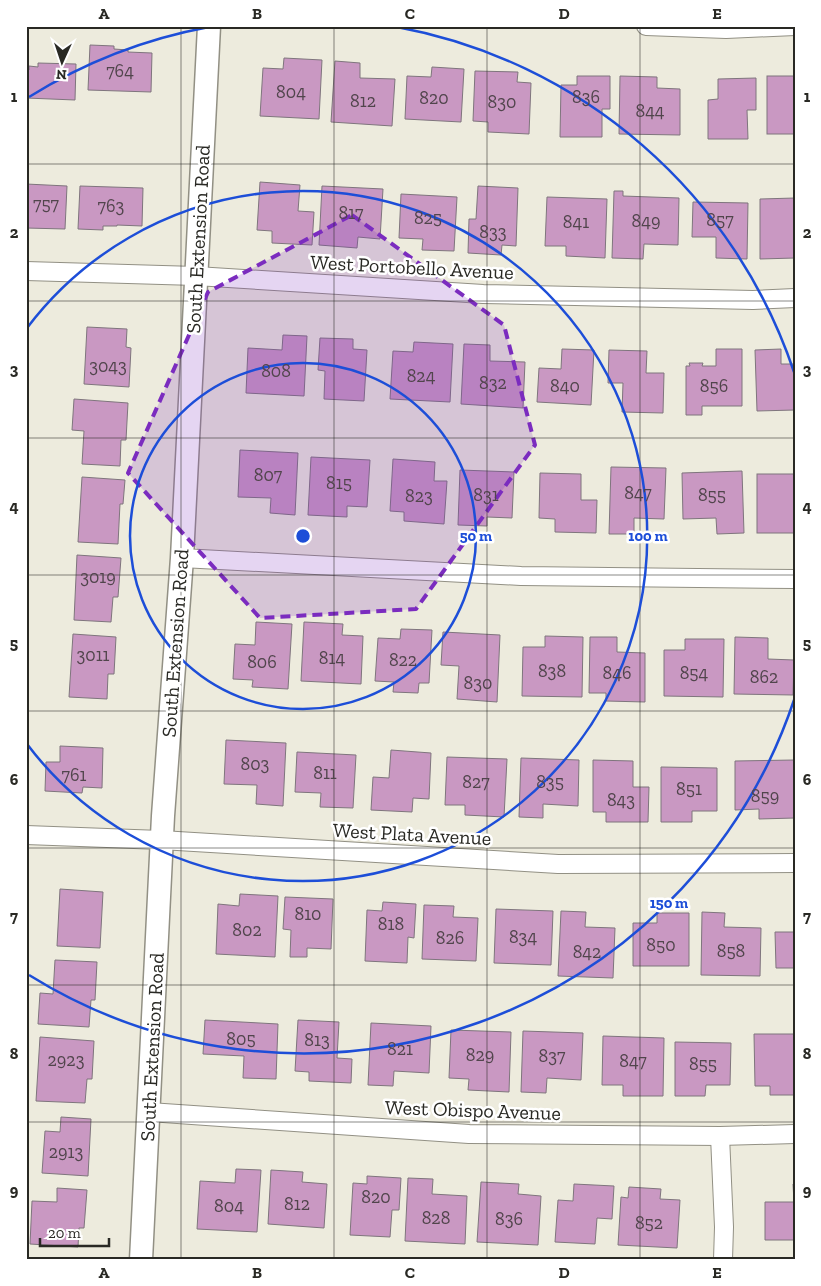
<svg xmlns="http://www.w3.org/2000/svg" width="821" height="1286" font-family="'Zilla Slab',serif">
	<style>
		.building { fill: #c998c2; stroke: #7f757d }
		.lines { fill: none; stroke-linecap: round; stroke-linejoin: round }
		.minor-casing { stroke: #929084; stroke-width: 20 }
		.tertiary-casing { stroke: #929084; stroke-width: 25 }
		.minor { stroke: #fff; stroke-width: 18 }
		.tertiary { stroke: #fff; stroke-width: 22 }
		.marked { fill: #7b2cbf; fill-opacity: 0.2; stroke: #7b2cbf; stroke-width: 4; stroke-dasharray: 10 6; stroke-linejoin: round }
		.grid { fill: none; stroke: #292924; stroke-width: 1; stroke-opacity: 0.55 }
		.ring { fill: none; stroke: #1d4ed8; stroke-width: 2.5 }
		.labels { text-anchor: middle; stroke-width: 5; stroke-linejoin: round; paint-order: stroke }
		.number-label { font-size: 18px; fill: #51454c }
		.street-label { font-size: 20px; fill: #292924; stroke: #fff }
		.centre { fill: #1d4ed8; stroke: #fff; stroke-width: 2.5 }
		.ring-label { font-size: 15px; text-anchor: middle; font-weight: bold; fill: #1d4ed8; stroke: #fff; stroke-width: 5; stroke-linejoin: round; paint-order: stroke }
		.neatline { fill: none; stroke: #292924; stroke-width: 2 }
		.grid-label { font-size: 16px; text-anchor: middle; font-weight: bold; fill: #292924 }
	</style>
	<rect width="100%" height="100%" fill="#edebdd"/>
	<g class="building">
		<path d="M 90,45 L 114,46 L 114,49 L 128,50 L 128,52 L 152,53 L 151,92 L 88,90 Z"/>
		<path d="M 284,58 L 322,60 L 319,119 L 260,116 L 263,68 L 283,69 Z"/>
		<path d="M 335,61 L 360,63 L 360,78 L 395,79 L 392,126 L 331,122 Z"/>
		<path d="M 38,63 L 76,64 L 75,100 L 26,98 L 26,70 L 29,70 L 29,66 L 38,67 Z"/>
		<path d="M 432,67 L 464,69 L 461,122 L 405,119 L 407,76 L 431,77 Z"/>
		<path d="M 475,71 L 518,72 L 517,82 L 531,83 L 529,134 L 488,132 L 488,122 L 473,121 Z"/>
		<path d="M 577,76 L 610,76 L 610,109 L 602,109 L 602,137 L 560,137 L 561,85 L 577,85 Z"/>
		<path d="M 620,76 L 657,77 L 657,88 L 680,89 L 680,135 L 619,134 Z"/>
		<rect x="767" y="76" width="28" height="58"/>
		<path d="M 756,78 L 756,110 L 747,110 L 748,139 L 708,139 L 708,100 L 718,99 L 718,79 Z"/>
		<path d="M 260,182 L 300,185 L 298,211 L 314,212 L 312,245 L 272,243 L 272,231 L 257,230 Z"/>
		<path d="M 26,184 L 67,186 L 65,229 L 26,228 Z"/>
		<path d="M 80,186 L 143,188 L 142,226 L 117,225 L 117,226 L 103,226 L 103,230 L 78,229 Z"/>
		<path d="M 322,186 L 383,189 L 380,239 L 358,237 L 357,248 L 319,245 Z"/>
		<path d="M 478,186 L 518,188 L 516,246 L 502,245 L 501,255 L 468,253 L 469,219 L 476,219 Z"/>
		<path d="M 614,191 L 623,191 L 623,196 L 679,198 L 678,245 L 644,244 L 643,259 L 612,258 Z"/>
		<path d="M 401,194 L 457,197 L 454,251 L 422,250 L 423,239 L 399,238 Z"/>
		<path d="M 547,197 L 607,199 L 605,258 L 566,256 L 566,246 L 545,246 Z"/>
		<path d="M 795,198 L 795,258 L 760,259 L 760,199 Z"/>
		<path d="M 693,202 L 748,203 L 747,259 L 716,258 L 716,237 L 692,237 Z"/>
		<path d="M 87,327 L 127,329 L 126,347 L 131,348 L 129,387 L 84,384 Z"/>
		<path d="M 283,335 L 307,336 L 304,396 L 246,393 L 248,348 L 282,350 Z"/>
		<path d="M 320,338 L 353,339 L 353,349 L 367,350 L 364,401 L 324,399 L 325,371 L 318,370 Z"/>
		<path d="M 414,342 L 453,344 L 450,402 L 390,399 L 393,351 L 413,352 Z"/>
		<path d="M 464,344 L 490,345 L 490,361 L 525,362 L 523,408 L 461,404 Z"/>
		<path d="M 562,349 L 594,350 L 591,405 L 537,402 L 539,368 L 561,369 Z"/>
		<path d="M 716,349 L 742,349 L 742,406 L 702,406 L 702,415 L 686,415 L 686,366 L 690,366 L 689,363 L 703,363 L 702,366 L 716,366 Z"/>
		<path d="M 781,349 L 781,364 L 795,364 L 795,410 L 757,411 L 755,350 Z"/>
		<path d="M 609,350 L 647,351 L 646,373 L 664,373 L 663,413 L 622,412 L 623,383 L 608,383 Z"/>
		<path d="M 74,399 L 128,403 L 126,440 L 121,440 L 120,466 L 82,464 L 84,431 L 72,430 Z"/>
		<path d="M 240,450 L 298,453 L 295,515 L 270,513 L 271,498 L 238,497 Z"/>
		<path d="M 311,457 L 370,460 L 367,507 L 347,506 L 347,517 L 308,515 Z"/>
		<path d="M 393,459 L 435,462 L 434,481 L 447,481 L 444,524 L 404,521 L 404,512 L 390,511 Z"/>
		<path d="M 611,467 L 666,468 L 664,519 L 634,518 L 634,534 L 609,534 Z"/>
		<path d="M 460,470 L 514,472 L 512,518 L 487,517 L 487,526 L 458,525 Z"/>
		<path d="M 742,471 L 744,533 L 717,534 L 716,518 L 683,519 L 682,473 Z"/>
		<path d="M 540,473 L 581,474 L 581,500 L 597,500 L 596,533 L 555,532 L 555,519 L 539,518 Z"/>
		<rect x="757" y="474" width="38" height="59"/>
		<path d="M 82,477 L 125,480 L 123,504 L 120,504 L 118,544 L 78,542 Z"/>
		<path d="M 77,555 L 121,558 L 118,597 L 113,597 L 111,622 L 74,620 Z"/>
		<path d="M 256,622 L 292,624 L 288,689 L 252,687 L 253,680 L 233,679 L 235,644 L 255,645 Z"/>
		<path d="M 304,622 L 343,624 L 342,635 L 363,636 L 361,684 L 301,681 Z"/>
		<path d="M 401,629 L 432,630 L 429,683 L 419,683 L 418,693 L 393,692 L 394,682 L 375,681 L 378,638 L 400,639 Z"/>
		<path d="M 443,632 L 500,635 L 497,702 L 457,699 L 459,666 L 441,665 Z"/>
		<path d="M 73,634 L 116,637 L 114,674 L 108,674 L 107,699 L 69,697 Z"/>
		<path d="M 545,636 L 583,637 L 582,697 L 522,696 L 523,647 L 545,647 Z"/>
		<path d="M 590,637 L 617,637 L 617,652 L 645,653 L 645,702 L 606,701 L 606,693 L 589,693 Z"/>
		<path d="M 735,637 L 768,638 L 768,659 L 794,660 L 793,695 L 734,694 Z"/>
		<path d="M 685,639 L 724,639 L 723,697 L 664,696 L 664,650 L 685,650 Z"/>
		<path d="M 226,740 L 286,743 L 283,806 L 256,804 L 257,785 L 224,784 Z"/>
		<path d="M 60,746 L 103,748 L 102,788 L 83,787 L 82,793 L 45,791 L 46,762 L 60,762 Z"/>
		<path d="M 391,750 L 431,753 L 429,799 L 413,798 L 412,812 L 371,810 L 373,777 L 389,778 Z"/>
		<path d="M 297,752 L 356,755 L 353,808 L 320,807 L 321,793 L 295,792 Z"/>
		<path d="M 447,757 L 507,759 L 504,817 L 465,815 L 465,805 L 445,805 Z"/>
		<path d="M 521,758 L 579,760 L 578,806 L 543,804 L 543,818 L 519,817 Z"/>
		<path d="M 593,760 L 633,761 L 633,787 L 649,787 L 648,822 L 606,822 L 606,812 L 593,812 Z"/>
		<path d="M 794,760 L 795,818 L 759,819 L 759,809 L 735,810 L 735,761 Z"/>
		<path d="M 661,767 L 717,768 L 717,811 L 692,811 L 692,822 L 661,822 Z"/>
		<path d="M 60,889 L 103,892 L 100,948 L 57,946 Z"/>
		<path d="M 240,894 L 278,896 L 275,957 L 216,954 L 218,904 L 239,906 Z"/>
		<path d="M 285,897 L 333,899 L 331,949 L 307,948 L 307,957 L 290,957 L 291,930 L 283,929 Z"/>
		<path d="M 383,902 L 416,904 L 414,938 L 408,937 L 407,963 L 365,961 L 367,910 L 382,911 Z"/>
		<path d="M 424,905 L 454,906 L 453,917 L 478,918 L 476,961 L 422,959 Z"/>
		<path d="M 496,909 L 553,911 L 551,965 L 494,963 Z"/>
		<path d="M 561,911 L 586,912 L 585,927 L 615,928 L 613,978 L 558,976 Z"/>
		<path d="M 702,912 L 725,913 L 724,927 L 761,928 L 760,976 L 701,975 Z"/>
		<path d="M 657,913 L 689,913 L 689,966 L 633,966 L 633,923 L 657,923 Z"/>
		<path d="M 775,932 L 795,932 L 795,968 L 776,968 Z"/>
		<path d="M 55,960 L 97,962 L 95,1000 L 91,1000 L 89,1027 L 38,1024 L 40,993 L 53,994 Z"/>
		<path d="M 205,1020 L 278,1024 L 276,1079 L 243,1078 L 244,1056 L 203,1054 Z"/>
		<path d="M 298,1020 L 339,1022 L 337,1058 L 352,1059 L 351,1083 L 309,1081 L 309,1072 L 295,1071 Z"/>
		<path d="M 371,1023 L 431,1026 L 429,1073 L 394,1071 L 393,1086 L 368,1085 Z"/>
		<path d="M 451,1030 L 511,1032 L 509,1092 L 468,1090 L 469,1079 L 449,1078 Z"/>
		<path d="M 523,1031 L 583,1033 L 581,1080 L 547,1078 L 546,1093 L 521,1092 Z"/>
		<path d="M 754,1034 L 795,1034 L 795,1095 L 770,1095 L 770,1086 L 755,1086 Z"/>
		<path d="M 603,1036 L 664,1038 L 663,1096 L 623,1096 L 623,1085 L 602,1085 Z"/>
		<path d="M 40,1037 L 94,1041 L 92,1079 L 87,1079 L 85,1103 L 36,1101 Z"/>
		<path d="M 675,1042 L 731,1043 L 730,1085 L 706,1085 L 705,1096 L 675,1096 Z"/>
		<path d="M 61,1117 L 91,1119 L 88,1176 L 42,1173 L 45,1131 L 60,1132 Z"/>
		<path d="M 236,1169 L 261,1170 L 257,1232 L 197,1229 L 200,1181 L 235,1183 Z"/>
		<path d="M 271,1170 L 303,1172 L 302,1182 L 327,1184 L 324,1228 L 268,1224 Z"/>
		<path d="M 367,1176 L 401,1178 L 399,1210 L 392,1210 L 390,1237 L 350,1235 L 353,1183 L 367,1184 Z"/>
		<path d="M 408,1178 L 433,1179 L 432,1194 L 467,1196 L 465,1244 L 405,1241 Z"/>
		<path d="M 481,1182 L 519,1184 L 518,1194 L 541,1196 L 538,1245 L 477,1242 Z"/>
		<path d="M 574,1184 L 614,1186 L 612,1219 L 597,1218 L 595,1244 L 555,1242 L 558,1200 L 573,1201 Z"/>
		<path d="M 793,1184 L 795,1184 L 795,1240 L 765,1240 L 765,1202 L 794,1202 Z"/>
		<path d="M 629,1187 L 661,1189 L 660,1199 L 680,1200 L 677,1248 L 618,1245 L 621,1197 L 628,1198 Z"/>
		<path d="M 57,1188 L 87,1190 L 84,1228 L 79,1228 L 78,1247 L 30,1244 L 32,1201 L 57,1202 Z"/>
	</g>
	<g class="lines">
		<defs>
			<g id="minor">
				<path d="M 646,26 L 726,29 L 795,26"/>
				<path d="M 26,271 L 196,276 L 483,294 L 753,300 L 795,298"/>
				<path d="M 182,558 L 521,576 L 795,579"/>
				<path d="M 26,835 L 161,840 L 558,864 L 795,863"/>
				<path d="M 149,1112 L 469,1134 L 720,1136 L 795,1134"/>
				<path d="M 720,1136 L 724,1227 L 723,1260"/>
			</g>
			<path id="tertiary" d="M 141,1260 L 163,816 L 182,558 L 209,26"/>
		</defs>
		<use href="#minor" class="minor-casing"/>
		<use href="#tertiary" class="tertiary-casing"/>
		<use href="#minor" class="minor"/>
		<use href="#tertiary" class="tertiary"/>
	</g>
	<path class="marked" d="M 352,215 L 504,325 L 535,445 L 416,609 L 260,618 L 128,473 L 208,292 Z"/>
	<path class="grid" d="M 181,26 L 181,1260M 334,26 L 334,1260M 487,26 L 487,1260M 640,26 L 640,1260M 26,164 L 795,164M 26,301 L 795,301M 26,438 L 795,438M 26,575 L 795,575M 26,711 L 795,711M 26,848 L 795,848M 26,985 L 795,985M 26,1122 L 795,1122"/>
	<g class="ring">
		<circle cx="303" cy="536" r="173"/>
		<path d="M27 328A345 345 0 1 1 27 744"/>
		<path d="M794 700A518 518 0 0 1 29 975M29 97A518 518 0 0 1 209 27M397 27A518 518 0 0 1 794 372"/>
	</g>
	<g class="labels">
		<g class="number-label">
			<text x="120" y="77">764</text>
			<text x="291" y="98">804</text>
			<text x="586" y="103">836</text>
			<text x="434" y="104">820</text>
			<text x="363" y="107">812</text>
			<text x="502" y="108">830</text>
			<text x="650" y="117">844</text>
			<text x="46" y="210">757</text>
			<text x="111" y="212">763</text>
			<text x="351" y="219">817</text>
			<text x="428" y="224">825</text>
			<text x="720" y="226">857</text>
			<text x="646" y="227">849</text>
			<text x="576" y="228">841</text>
			<text x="493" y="238">833</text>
			<text x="108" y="372">3043</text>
			<text x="276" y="377">808</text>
			<text x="421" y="382">824</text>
			<text x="493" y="389">832</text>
			<text x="565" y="392">840</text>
			<text x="714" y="392">856</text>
			<text x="268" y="481">807</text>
			<text x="339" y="489">815</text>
			<text x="638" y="499">847</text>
			<text x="486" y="501">831</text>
			<text x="712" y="501">855</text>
			<text x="419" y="502">823</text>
			<text x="98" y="583">3019</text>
			<text x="93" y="661">3011</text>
			<text x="332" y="664">814</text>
			<text x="403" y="666">822</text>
			<text x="262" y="668">806</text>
			<text x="552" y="677">838</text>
			<text x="617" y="679">846</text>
			<text x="694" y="679">854</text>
			<text x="764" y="683">862</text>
			<text x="478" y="689">830</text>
			<text x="255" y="770">803</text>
			<text x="325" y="779">811</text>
			<text x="74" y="781">761</text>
			<text x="476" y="788">827</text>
			<text x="550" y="788">835</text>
			<text x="689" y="795">851</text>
			<text x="765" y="802">859</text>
			<text x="621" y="806">843</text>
			<text x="308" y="920">810</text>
			<text x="391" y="930">818</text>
			<text x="247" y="936">802</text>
			<text x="523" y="943">834</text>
			<text x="450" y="944">826</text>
			<text x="661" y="951">850</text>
			<text x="731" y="957">858</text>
			<text x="587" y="958">842</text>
			<text x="241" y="1045">805</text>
			<text x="317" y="1046">813</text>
			<text x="400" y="1055">821</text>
			<text x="480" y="1061">829</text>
			<text x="552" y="1062">837</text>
			<text x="66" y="1066">2923</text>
			<text x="633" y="1067">847</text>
			<text x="703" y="1070">855</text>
			<text x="66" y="1158">2913</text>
			<text x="376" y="1203">820</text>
			<text x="297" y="1210">812</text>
			<text x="229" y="1212">804</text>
			<text x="436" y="1224">828</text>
			<text x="509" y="1225">836</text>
			<text x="649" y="1229">852</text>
		</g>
		<g class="street-label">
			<text transform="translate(198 239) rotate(-87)" y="7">South Extension Road</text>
			<text transform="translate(412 267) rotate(3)" y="7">West Portobello Avenue</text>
			<text transform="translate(175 643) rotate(-86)" y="7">South Extension Road</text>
			<text transform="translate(412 834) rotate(3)" y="7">West Plata Avenue</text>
			<text transform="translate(152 1047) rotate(-87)" y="7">South Extension Road</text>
			<text transform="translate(473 1110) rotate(2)" y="7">West Obispo Avenue</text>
		</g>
	</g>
	<circle cx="303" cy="536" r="8" class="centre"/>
	<g class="ring-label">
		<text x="476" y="541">50 m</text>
		<text x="648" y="541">100 m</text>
		<text x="669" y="908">150 m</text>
	</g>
	<rect width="821" height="1286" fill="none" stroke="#ffffff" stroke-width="55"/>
	<g transform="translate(62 62) rotate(183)" stroke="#ffffff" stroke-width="4" paint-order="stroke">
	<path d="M0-4L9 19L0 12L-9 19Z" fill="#292924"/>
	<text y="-8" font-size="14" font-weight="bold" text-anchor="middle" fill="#292924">N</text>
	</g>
	<path d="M40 1238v8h69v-8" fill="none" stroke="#292924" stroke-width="2.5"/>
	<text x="48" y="1238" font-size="15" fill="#292924" stroke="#ffffff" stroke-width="4" paint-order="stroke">20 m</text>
	<rect x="28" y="28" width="766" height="1230" class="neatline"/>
	<g class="grid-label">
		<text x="104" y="19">A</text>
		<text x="257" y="19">B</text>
		<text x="410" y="19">C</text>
		<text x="564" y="19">D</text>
		<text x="717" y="19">E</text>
		<text x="14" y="102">1</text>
		<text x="807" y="102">1</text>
		<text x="14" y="238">2</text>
		<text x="807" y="238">2</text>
		<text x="14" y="375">3</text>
		<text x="807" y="375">3</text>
		<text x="14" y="512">4</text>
		<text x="807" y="512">4</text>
		<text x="14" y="649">5</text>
		<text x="807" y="649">5</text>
		<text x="14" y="785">6</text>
		<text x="807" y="785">6</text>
		<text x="14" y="922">7</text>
		<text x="807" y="922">7</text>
		<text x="14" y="1059">8</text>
		<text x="807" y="1059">8</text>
		<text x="14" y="1196">9</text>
		<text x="807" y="1196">9</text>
		<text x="104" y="1278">A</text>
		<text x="257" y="1278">B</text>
		<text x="410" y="1278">C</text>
		<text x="564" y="1278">D</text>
		<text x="717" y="1278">E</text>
	</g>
</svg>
